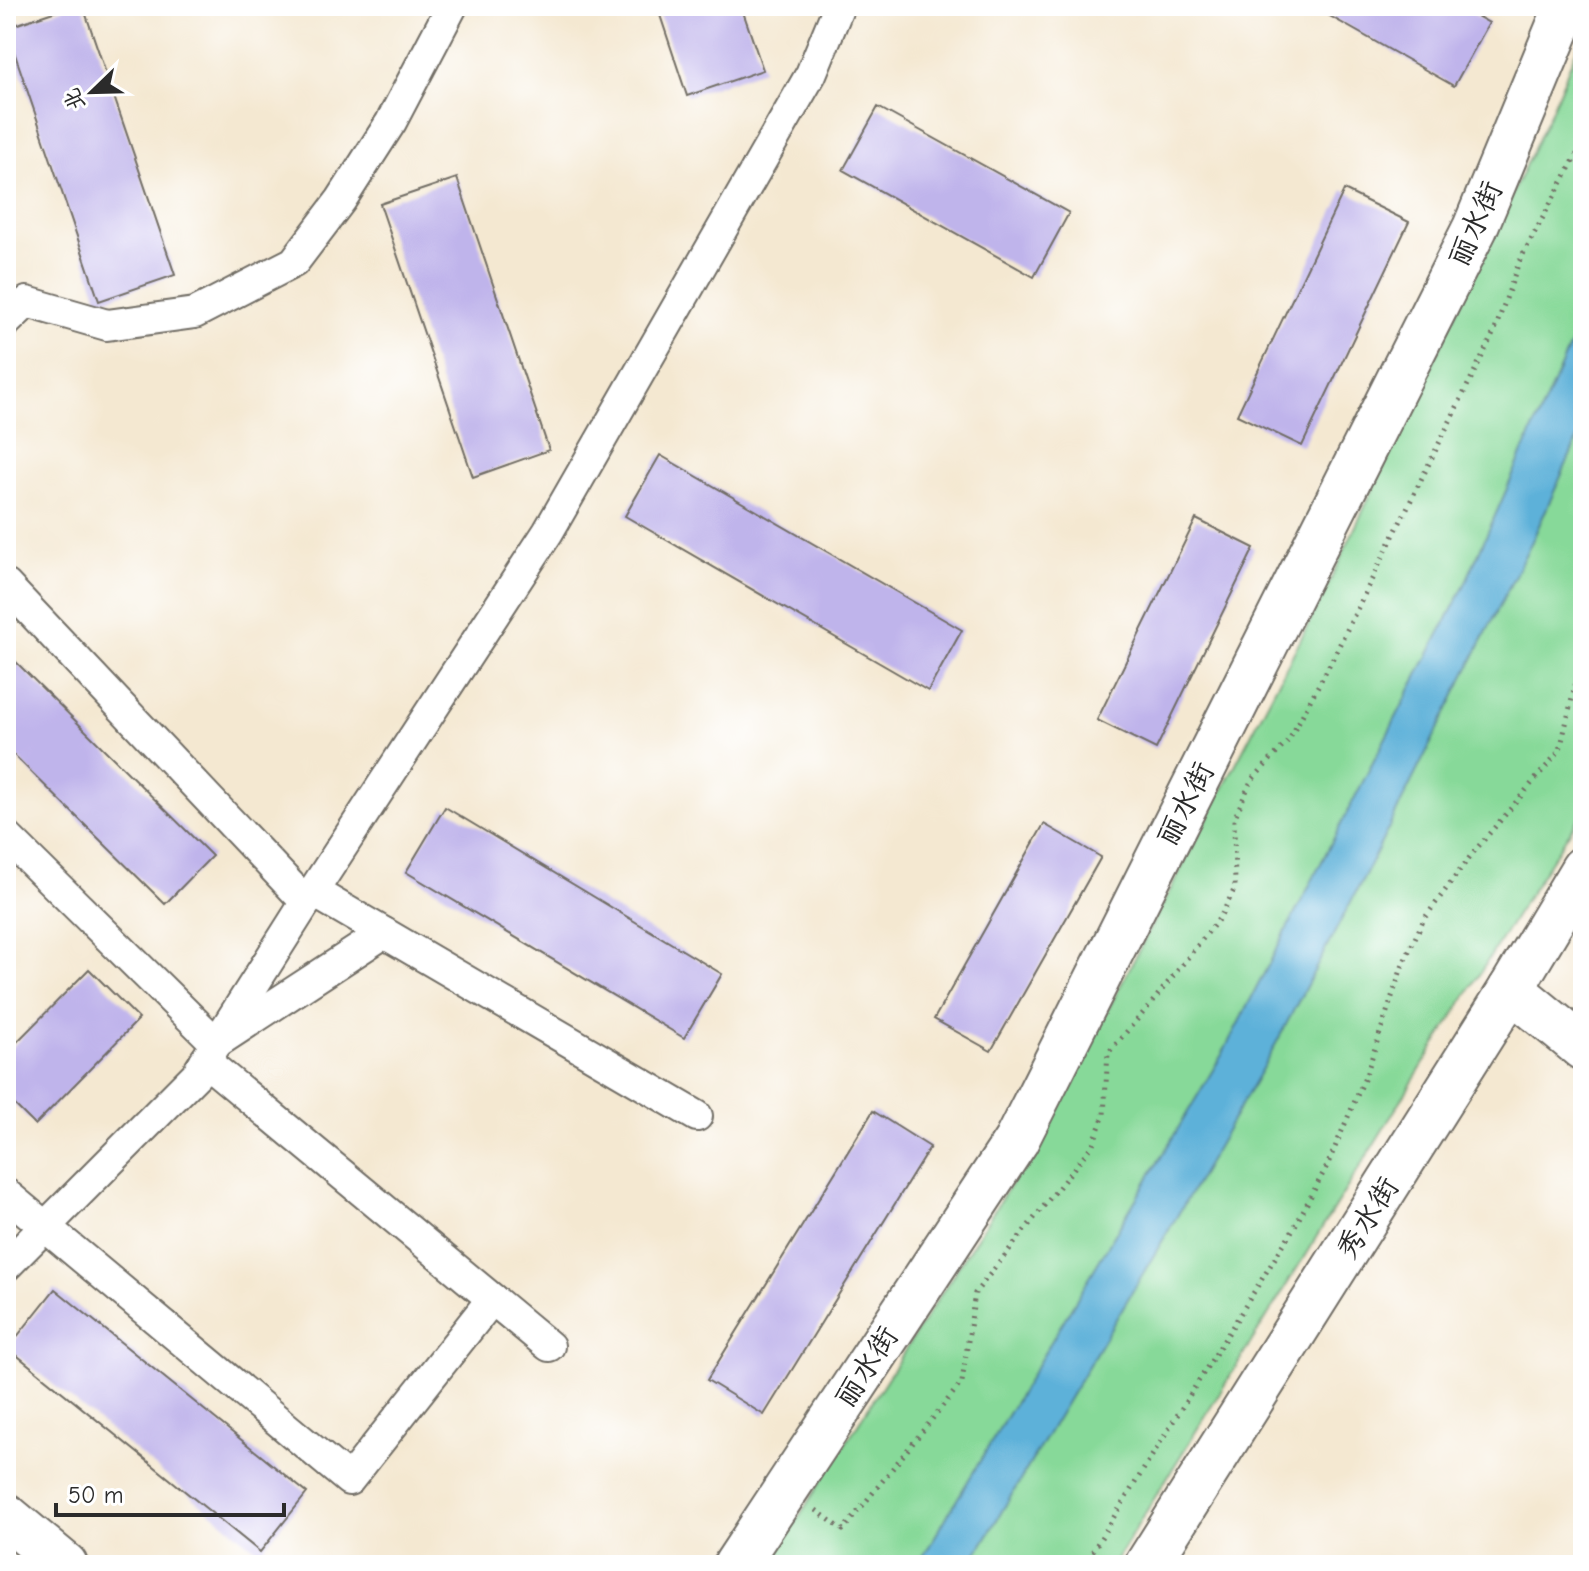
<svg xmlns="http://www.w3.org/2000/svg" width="1589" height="1571" font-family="'Comic Neue','LXGW WenKai TC',sans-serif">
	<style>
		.green { fill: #87d999; stroke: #598262; stroke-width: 2 }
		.water { fill: #5db1d9; stroke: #446e82; stroke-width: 2 }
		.building { fill: #bfb4eb }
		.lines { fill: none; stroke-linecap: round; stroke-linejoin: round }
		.street-casing { stroke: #716d65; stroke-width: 34 }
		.secondary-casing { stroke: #716d65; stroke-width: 48 }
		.primary-casing { stroke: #716d65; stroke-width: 48 }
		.path { stroke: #716d65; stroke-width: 5; stroke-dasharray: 2 6; stroke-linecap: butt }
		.street { stroke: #fff; stroke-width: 30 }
		.secondary { stroke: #fff; stroke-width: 44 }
		.primary { stroke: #fff; stroke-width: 44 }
		.labels { text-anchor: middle; stroke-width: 6; stroke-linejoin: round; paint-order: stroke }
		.street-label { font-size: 30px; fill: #2b2b2b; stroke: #fff }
	</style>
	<rect width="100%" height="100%" fill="#fff"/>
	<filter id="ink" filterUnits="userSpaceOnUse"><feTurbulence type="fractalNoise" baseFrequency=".0125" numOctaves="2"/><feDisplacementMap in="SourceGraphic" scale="16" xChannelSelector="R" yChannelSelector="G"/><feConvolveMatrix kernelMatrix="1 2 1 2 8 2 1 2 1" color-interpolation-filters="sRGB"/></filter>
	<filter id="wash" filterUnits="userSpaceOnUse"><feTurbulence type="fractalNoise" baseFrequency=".006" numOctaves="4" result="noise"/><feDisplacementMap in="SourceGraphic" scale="32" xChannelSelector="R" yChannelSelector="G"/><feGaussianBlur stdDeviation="1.8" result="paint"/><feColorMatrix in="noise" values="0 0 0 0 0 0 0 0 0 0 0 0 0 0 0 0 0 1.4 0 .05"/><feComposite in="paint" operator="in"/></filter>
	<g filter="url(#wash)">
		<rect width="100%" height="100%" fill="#f4e8d1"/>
		<path class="green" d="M 1583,34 L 1583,811 L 1516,915 L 1113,1565 L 768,1565 L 1046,1129 L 1322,598 L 1551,111 Z"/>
		<path class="water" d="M 1583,316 L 1583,427 L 1533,539 L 1366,873 L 1271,1053 L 1189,1196 L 970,1565 L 918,1565 L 1223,1053 L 1465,584 Z"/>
		<g id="blocks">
			<g class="building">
				<path d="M 71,6 L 83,6 L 175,275 L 99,301 L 6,28 Z"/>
				<path d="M 657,6 L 741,6 L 763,70 L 687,96 Z"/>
				<path d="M 1312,6 L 1459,6 L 1489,23 L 1454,86 Z"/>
				<path d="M 878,107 L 1069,213 L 1034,277 L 843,170 Z"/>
				<path d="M 457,178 L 549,450 L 473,477 L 380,204 Z"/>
				<path d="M 1344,190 L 1409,222 L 1302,446 L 1237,415 Z"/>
				<path d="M 660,455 L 962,630 L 928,691 L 625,516 Z"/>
				<path d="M 1196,519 L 1254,548 L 1156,749 L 1097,720 Z"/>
				<path d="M 9,655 L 212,856 L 165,904 L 6,747 L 6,658 Z"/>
				<path d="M 445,807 L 722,974 L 684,1038 L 406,872 Z"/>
				<path d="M 1044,824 L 1101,857 L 991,1051 L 934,1019 Z"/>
				<path d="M 89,969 L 139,1019 L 35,1125 L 6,1096 L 6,1053 Z"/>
				<path d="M 873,1111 L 930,1147 L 764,1415 L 707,1380 Z"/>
				<path d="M 55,1289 L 307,1493 L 260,1552 L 8,1348 Z"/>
			</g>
		</g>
	</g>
	<g filter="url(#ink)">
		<use href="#blocks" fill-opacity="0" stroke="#716d65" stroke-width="2"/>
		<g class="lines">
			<defs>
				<g id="street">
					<path d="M 6,322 L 27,302 L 107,325 L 195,313 L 294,262 L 341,200 L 391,122 L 452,6"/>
					<path d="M 6,585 L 306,902"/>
					<path d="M 6,836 L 216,1043 L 384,933"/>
					<path d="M 314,892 L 697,1116"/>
					<path d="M 205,1061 L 549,1346"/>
					<path d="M 6,1194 L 349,1480 L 492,1299"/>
					<path d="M 6,1266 L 197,1074 L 306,902 L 548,532 L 811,74 L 839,6"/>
				</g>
				<g id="secondary">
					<path d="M 1511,989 L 1583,1048"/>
					<path d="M 736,1565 L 1016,1141 L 1475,228 L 1567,6"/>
					<path d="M 1147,1565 L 1511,989 L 1583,869"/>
				</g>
				<path id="primary" d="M 6,1516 L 65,1565"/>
			</defs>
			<use href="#street" class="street-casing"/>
			<use href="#secondary" class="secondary-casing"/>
			<use href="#primary" class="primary-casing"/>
			<g class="path">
				<path d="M 816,1510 L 843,1530 L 962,1382 L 975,1293 L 1093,1144 L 1104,1115 L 1108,1053 L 1150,1005 L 1221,916 L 1235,888 L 1234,819 L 1251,781 L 1289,740 L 1333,658 L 1495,330 L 1519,262 L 1583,143"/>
				<path d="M 1084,1565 L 1295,1226 L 1327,1166 L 1366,1075 L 1403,964 L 1424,919 L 1472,854 L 1560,750 L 1583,651"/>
			</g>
			<use href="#street" class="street"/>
			<use href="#secondary" class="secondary"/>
			<use href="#primary" class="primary"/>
		</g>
	</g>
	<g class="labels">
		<g class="street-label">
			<text transform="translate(1475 224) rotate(-66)" y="10">丽水街</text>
			<text transform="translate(1185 804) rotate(-63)" y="10">丽水街</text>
			<text transform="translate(1367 1218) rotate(-58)" y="10">秀水街</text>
			<text transform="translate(866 1367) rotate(-57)" y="10">丽水街</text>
		</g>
	</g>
	<rect width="1589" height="1571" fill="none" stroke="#fff" stroke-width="32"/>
	<g transform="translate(92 92) rotate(247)" stroke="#ffffff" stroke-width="6" paint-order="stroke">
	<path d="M0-6L14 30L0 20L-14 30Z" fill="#2b2b2b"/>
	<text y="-12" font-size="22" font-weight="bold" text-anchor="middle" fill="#2b2b2b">北</text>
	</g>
	<path d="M56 1503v12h228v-12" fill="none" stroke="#2b2b2b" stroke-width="4"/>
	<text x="68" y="1503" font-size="24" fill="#2b2b2b" stroke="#ffffff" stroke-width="6" paint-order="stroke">50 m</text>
</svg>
